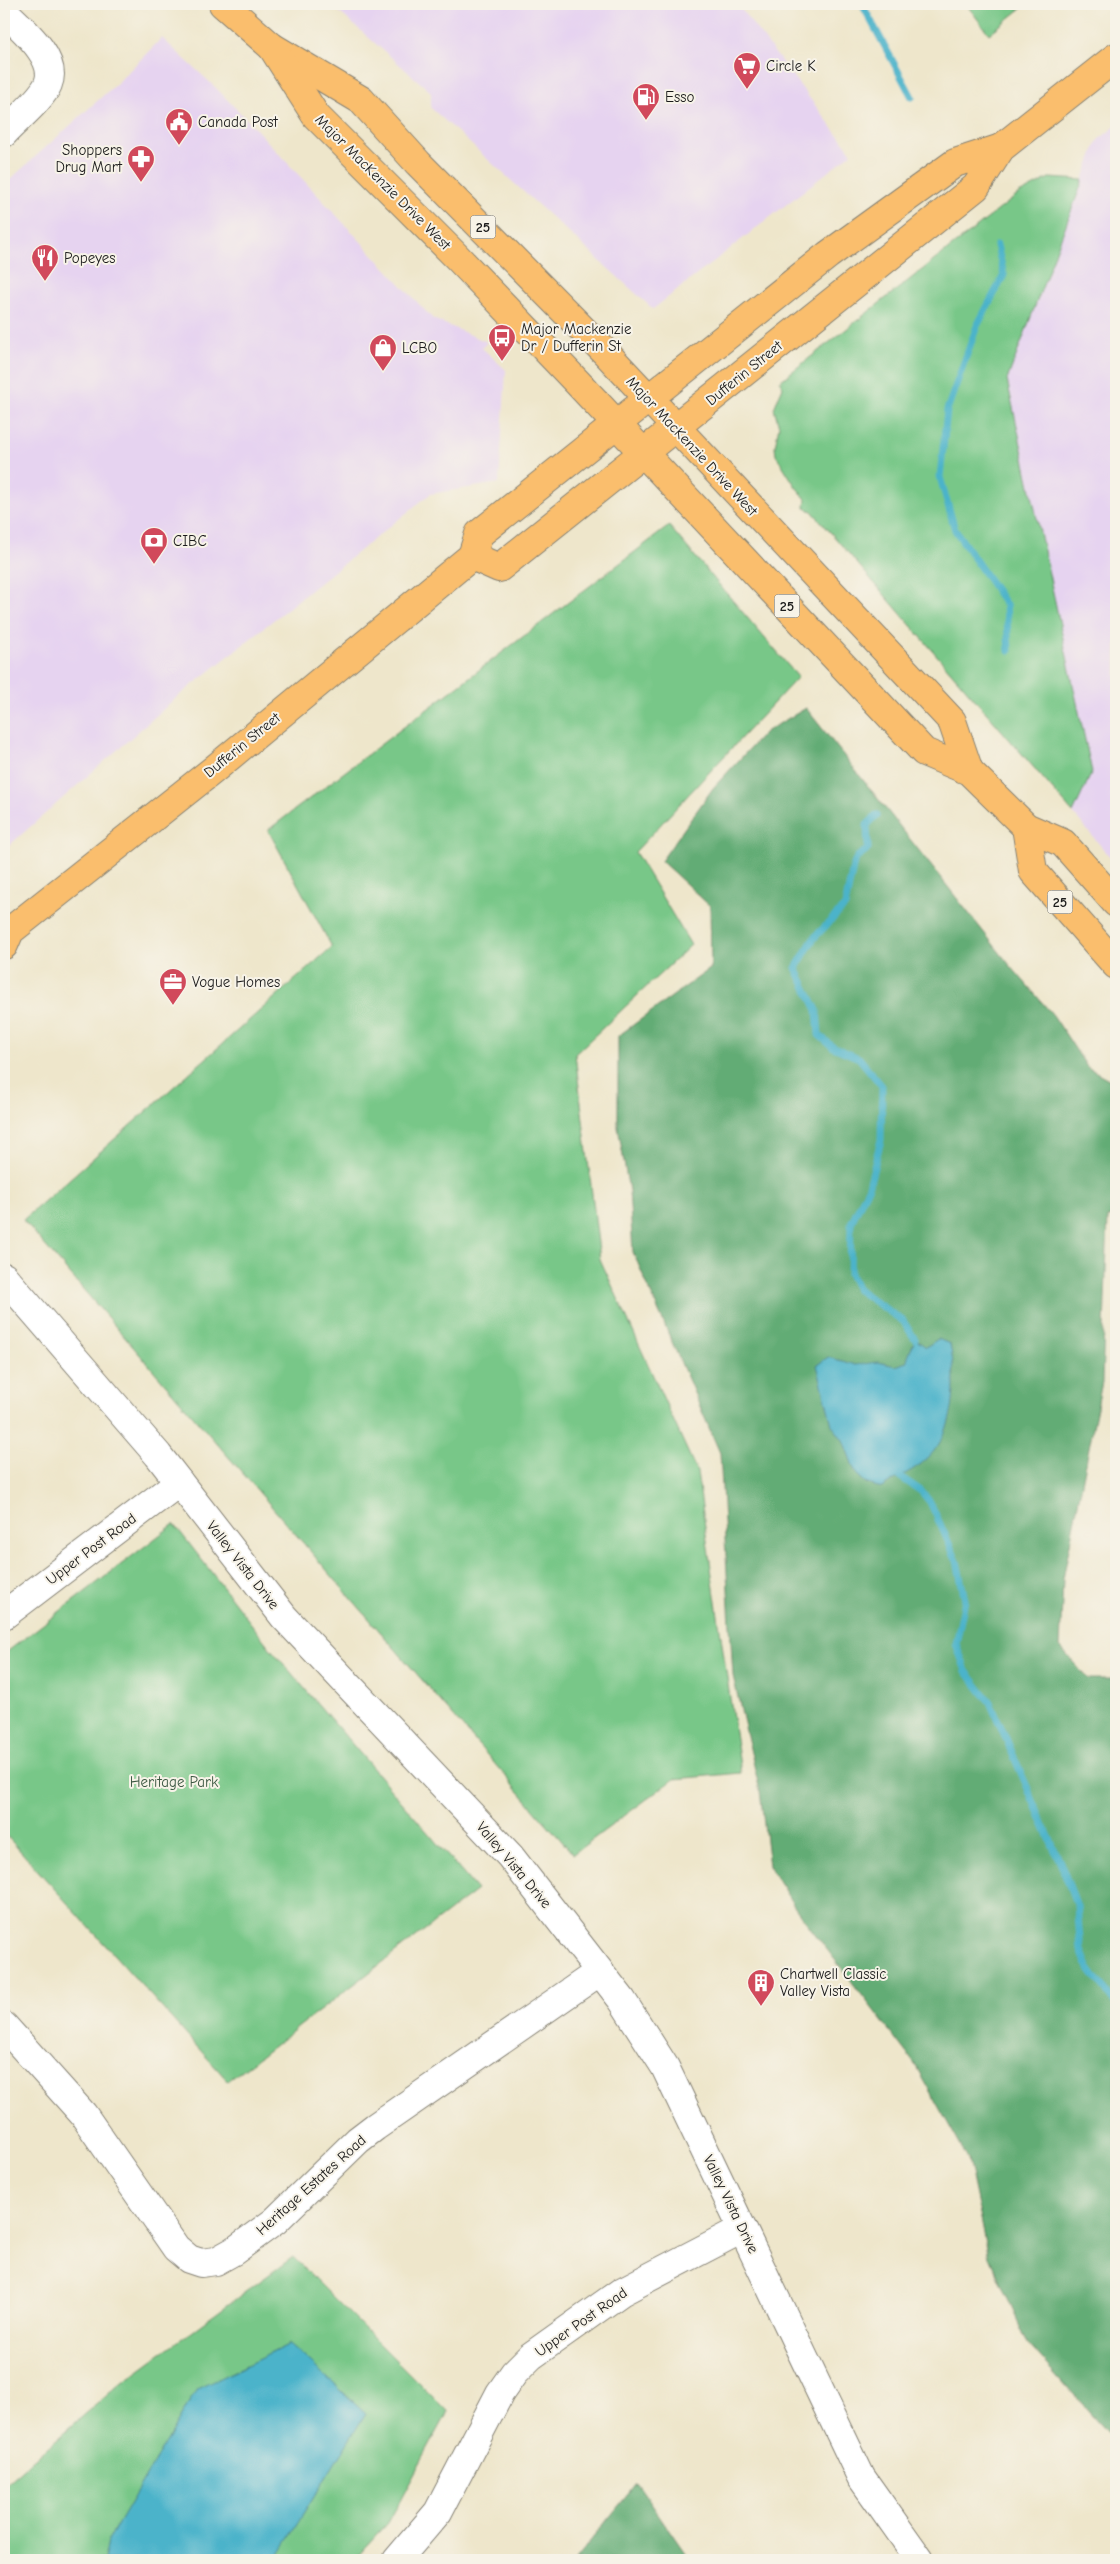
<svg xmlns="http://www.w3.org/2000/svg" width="1120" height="2564" font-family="'Comic Neue',sans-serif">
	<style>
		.built { fill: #e6d3f0 }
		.green { fill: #78c788; stroke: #4a7252 }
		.forest { fill: #62ac74; stroke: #3f6448 }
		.water { fill: #4bb3ca; stroke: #346873 }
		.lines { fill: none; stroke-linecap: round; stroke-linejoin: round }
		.stream { stroke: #4bb3ca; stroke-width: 7 }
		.minor-casing { stroke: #858174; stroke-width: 30 }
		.major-casing { stroke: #858174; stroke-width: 30 }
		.minor { stroke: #fff; stroke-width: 28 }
		.major { stroke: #fabe6d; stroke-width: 28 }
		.labels { text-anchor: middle; stroke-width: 4; stroke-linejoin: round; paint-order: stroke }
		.shield { fill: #f7f3e8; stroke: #5e5c59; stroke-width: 1 }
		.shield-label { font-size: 14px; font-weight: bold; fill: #1c1c1c }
		.poi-label { font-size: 15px; fill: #1c1c1c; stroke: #f7f3e8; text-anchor: start }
		.street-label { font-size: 15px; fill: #1c1c1c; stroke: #f7f3e8 }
		.park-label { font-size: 15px; fill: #3c5842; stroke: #f7f3e8 }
	</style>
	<rect width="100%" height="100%" fill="#f7f3e8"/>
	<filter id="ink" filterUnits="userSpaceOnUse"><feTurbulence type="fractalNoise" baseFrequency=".02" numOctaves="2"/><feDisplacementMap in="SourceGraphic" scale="10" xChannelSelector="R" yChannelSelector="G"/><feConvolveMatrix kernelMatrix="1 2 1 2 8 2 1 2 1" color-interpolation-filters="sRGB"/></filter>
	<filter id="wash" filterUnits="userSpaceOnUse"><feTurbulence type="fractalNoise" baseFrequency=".0096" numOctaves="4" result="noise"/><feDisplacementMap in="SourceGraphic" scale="20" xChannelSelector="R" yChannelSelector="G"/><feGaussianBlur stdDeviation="1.12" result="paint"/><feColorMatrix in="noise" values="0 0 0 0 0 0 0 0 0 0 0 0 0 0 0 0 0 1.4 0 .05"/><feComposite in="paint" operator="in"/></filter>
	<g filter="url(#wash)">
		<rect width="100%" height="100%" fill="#eee6cb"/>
		<g class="built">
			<path d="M 330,4 L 737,4 L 852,153 L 653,309 L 431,108 L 431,92 Z"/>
			<path d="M 162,38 L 216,88 L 253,126 L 433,319 L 487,342 L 482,348 L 506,370 L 499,483 L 430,494 L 175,699 L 4,850 L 4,185 L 115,85 Z"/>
			<path d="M 1116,126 L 1116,864 L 1073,813 L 1092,772 L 1007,380 L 1098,140 Z"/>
		</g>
		<g class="green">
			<path d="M 966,4 L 1027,4 L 989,34 Z"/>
			<path d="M 1049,178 L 1083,180 L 1007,380 L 1092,772 L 1073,813 L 812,511 L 805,508 L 806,499 L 796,487 L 776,455 L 775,446 L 779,426 L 774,408 L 783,387 L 780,381 L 1019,194 Z"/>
			<path d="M 669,526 L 798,677 L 635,852 L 691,945 L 575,1054 L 600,1259 L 697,1472 L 741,1773 L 674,1779 L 573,1854 L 23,1220 L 332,947 L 268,830 Z"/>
			<path d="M 174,1524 L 270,1648 L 477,1890 L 228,2081 L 4,1833 L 4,1654 Z"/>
			<path d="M 293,2257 L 448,2412 L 388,2523 L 354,2560 L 4,2560 L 4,2485 L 121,2383 Z"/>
		</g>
		<g class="forest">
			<path d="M 806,708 L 1009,964 L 1053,1015 L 1087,1067 L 1116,1083 L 1116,1213 L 1108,1218 L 1102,1382 L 1063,1579 L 1060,1647 L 1088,1679 L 1116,1679 L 1116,2464 L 1110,2436 L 1028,2344 L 989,2257 L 968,2159 L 914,2063 L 796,1909 L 769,1866 L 760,1791 L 733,1676 L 720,1453 L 633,1252 L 629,1191 L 618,1127 L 618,1036 L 711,968 L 710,906 L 661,861 L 713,788 L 765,732 Z"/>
			<path d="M 637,2483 L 690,2560 L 575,2560 Z"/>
		</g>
		<g class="water">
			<path d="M 915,1339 L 926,1347 L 938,1339 L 950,1344 C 958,1384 957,1436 921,1464 C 909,1473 894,1479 882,1488 L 867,1484 L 856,1474 L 843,1440 L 832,1425 L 817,1365 L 828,1357 L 856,1365 L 878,1362 L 896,1366 L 906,1362 Z"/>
			<path d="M 290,2344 L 366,2413 L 275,2560 L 104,2560 L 108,2541 L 197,2389 Z"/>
		</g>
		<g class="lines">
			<g class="stream">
				<path d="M 862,4 L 912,97"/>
				<path d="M 997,245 L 1004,275 L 977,326 L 947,410 L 940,477 L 955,530 L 1006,605 L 1009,651"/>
				<path d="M 877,815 L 867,825 L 868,849 L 857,857 L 853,867 L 845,906 L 814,938 L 796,968 L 817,1010 L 819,1035 L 833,1047 L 859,1058 L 882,1086 L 881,1140 L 869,1186 L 851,1223 L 850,1274 L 858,1290 L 903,1321 L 915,1339"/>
				<path d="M 899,1476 L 921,1491 L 930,1502 L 957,1561 L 965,1600 L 956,1644 L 966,1671 L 990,1702 L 1060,1862 L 1077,1906 L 1081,1950 L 1086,1963 L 1116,2005"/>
			</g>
		</g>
	</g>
	<g filter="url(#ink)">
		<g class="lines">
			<defs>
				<g id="minor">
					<path d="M 4,11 C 20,27 59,58 48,84 C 42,99 16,120 4,133"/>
					<path d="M 4,1277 L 158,1455 L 284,1617 L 510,1856 L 622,2000 L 665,2067 L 861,2477 L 920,2560"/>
					<path d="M 4,1615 L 179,1482"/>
					<path d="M 4,2026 L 83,2114 L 176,2248 L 189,2259 L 201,2263 L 216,2261 L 234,2251 L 275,2221 L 358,2140 L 375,2127 L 599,1972"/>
					<path d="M 397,2560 L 438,2512 L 500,2393 L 514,2373 L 531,2356 L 621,2292 L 742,2229"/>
				</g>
				<g id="major">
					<path d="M 223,4 L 272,47 L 361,100 L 418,163 L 606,353 L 952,721 L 969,771"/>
					<path d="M 272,47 L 316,116 L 456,256 L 577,382 L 924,752 L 969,771 L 1026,827 L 1063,843 L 1116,903"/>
					<path d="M 472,556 L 499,568 L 976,187 L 1001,148 L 1116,57"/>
					<path d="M 1026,827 L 1033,871 L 1116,965"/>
					<path d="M 4,945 L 10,931 L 212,771 L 472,556 L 479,534 L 828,255 L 955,163 L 1001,148"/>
				</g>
			</defs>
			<use href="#minor" class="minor-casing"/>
			<use href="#major" class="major-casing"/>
			<use href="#minor" class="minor"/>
			<use href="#major" class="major"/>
		</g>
	</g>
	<defs>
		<symbol id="supermarket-pin" viewBox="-11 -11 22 30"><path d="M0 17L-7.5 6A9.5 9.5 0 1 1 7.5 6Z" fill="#d1495b" stroke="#f7f3e8"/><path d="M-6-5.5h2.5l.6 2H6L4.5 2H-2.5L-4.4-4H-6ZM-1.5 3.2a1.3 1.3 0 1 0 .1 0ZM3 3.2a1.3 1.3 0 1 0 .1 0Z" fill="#fff"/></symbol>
		<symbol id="fuel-pin" viewBox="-11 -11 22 30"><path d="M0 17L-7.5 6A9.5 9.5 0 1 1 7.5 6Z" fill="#d1495b" stroke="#f7f3e8"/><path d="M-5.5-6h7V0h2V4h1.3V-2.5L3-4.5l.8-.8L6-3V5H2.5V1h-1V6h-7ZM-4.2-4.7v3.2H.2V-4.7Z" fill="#fff"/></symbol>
		<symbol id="civic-pin" viewBox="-11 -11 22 30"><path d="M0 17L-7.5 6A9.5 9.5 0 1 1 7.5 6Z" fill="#d1495b" stroke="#f7f3e8"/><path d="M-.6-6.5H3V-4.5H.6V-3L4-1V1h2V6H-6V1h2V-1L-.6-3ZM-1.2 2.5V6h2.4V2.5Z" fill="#fff"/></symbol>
		<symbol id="pharmacy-pin" viewBox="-11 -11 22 30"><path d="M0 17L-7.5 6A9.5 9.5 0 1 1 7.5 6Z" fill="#d1495b" stroke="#f7f3e8"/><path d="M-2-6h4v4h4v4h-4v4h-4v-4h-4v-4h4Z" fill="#fff"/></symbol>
		<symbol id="restaurant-pin" viewBox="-11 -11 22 30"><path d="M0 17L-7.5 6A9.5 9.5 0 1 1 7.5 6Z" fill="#d1495b" stroke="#f7f3e8"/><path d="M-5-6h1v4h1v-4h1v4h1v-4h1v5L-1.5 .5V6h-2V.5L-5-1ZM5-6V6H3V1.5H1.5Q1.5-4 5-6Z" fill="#fff"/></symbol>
		<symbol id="bus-pin" viewBox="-11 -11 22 30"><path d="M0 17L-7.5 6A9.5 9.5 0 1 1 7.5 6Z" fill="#d1495b" stroke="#f7f3e8"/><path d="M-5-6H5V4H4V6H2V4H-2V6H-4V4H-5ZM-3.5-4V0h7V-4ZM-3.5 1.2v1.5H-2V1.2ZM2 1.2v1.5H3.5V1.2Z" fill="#fff"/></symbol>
		<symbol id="shop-pin" viewBox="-11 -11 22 30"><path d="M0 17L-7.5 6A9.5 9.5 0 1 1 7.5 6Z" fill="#d1495b" stroke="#f7f3e8"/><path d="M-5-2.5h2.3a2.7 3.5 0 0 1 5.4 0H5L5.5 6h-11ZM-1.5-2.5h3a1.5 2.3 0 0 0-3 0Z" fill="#fff"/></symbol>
		<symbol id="bank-pin" viewBox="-11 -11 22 30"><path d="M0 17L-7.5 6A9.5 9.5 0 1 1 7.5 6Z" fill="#d1495b" stroke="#f7f3e8"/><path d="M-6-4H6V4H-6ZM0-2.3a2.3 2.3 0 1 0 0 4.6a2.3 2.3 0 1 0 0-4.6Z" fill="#fff"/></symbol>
		<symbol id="office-pin" viewBox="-11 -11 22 30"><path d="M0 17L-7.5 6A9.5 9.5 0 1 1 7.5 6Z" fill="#d1495b" stroke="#f7f3e8"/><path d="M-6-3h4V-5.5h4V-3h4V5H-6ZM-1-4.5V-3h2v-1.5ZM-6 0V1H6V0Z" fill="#fff"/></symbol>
		<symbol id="building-pin" viewBox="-11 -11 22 30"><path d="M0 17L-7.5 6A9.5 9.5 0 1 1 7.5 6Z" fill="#d1495b" stroke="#f7f3e8"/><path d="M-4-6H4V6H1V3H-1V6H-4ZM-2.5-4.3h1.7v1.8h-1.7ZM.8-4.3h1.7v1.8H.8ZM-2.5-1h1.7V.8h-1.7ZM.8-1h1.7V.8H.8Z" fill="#fff"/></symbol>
	</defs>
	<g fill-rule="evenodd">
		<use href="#supermarket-pin" x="731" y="50" width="32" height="43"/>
		<use href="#fuel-pin" x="630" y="81" width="32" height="43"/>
		<use href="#civic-pin" x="163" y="106" width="32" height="43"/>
		<use href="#pharmacy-pin" x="125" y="143" width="32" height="43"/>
		<use href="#restaurant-pin" x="29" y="242" width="32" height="43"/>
		<use href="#bus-pin" x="486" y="322" width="32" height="43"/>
		<use href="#shop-pin" x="367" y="332" width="32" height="43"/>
		<use href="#bank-pin" x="138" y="525" width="32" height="43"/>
		<use href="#office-pin" x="157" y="966" width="32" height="43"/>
		<use href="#building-pin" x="745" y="1967" width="32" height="43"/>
	</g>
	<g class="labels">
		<g class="shield">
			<rect x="470.5" y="215.5" width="25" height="23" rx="4"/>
			<rect x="774.5" y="594.5" width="25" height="23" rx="4"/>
			<rect x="1047.5" y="890.5" width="25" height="23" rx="4"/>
		</g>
		<g class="shield-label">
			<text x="483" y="232">25</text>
			<text x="787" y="611">25</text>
			<text x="1060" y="907">25</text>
		</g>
		<g class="poi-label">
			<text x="766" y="71">Circle K</text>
			<text x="665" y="102">Esso</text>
			<text x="198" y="127">Canada Post</text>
			<text x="122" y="155" text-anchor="end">Shoppers<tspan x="122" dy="17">Drug Mart</tspan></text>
			<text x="64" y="263">Popeyes</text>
			<text x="521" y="334">Major Mackenzie<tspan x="521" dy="17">Dr / Dufferin St</tspan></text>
			<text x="402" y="353">LCBO</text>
			<text x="173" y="546">CIBC</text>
			<text x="192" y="987">Vogue Homes</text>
			<text x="780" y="1979">Chartwell Classic<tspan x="780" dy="17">Valley Vista</tspan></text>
		</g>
		<g class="street-label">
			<text transform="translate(383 182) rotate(45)" y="5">Major MacKenzie Drive West</text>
			<text transform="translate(744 373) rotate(-39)" y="5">Dufferin Street</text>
			<text transform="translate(692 446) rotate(47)" y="5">Major MacKenzie Drive West</text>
			<text transform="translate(242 745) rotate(-39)" y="5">Dufferin Street</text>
			<text transform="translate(91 1549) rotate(-37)" y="5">Upper Post Road</text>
			<text transform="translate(243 1565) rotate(52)" y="5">Valley Vista Drive</text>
			<text transform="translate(514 1865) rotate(50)" y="5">Valley Vista Drive</text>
			<text transform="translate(311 2185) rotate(-42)" y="5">Heritage Estates Road</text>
			<text transform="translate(731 2204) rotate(64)" y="5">Valley Vista Drive</text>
			<text transform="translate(581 2322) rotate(-35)" y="5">Upper Post Road</text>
		</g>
		<g class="park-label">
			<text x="174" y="1787">Heritage Park</text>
		</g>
	</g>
	<rect width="1120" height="2564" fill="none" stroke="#f7f3e8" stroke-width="20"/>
</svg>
